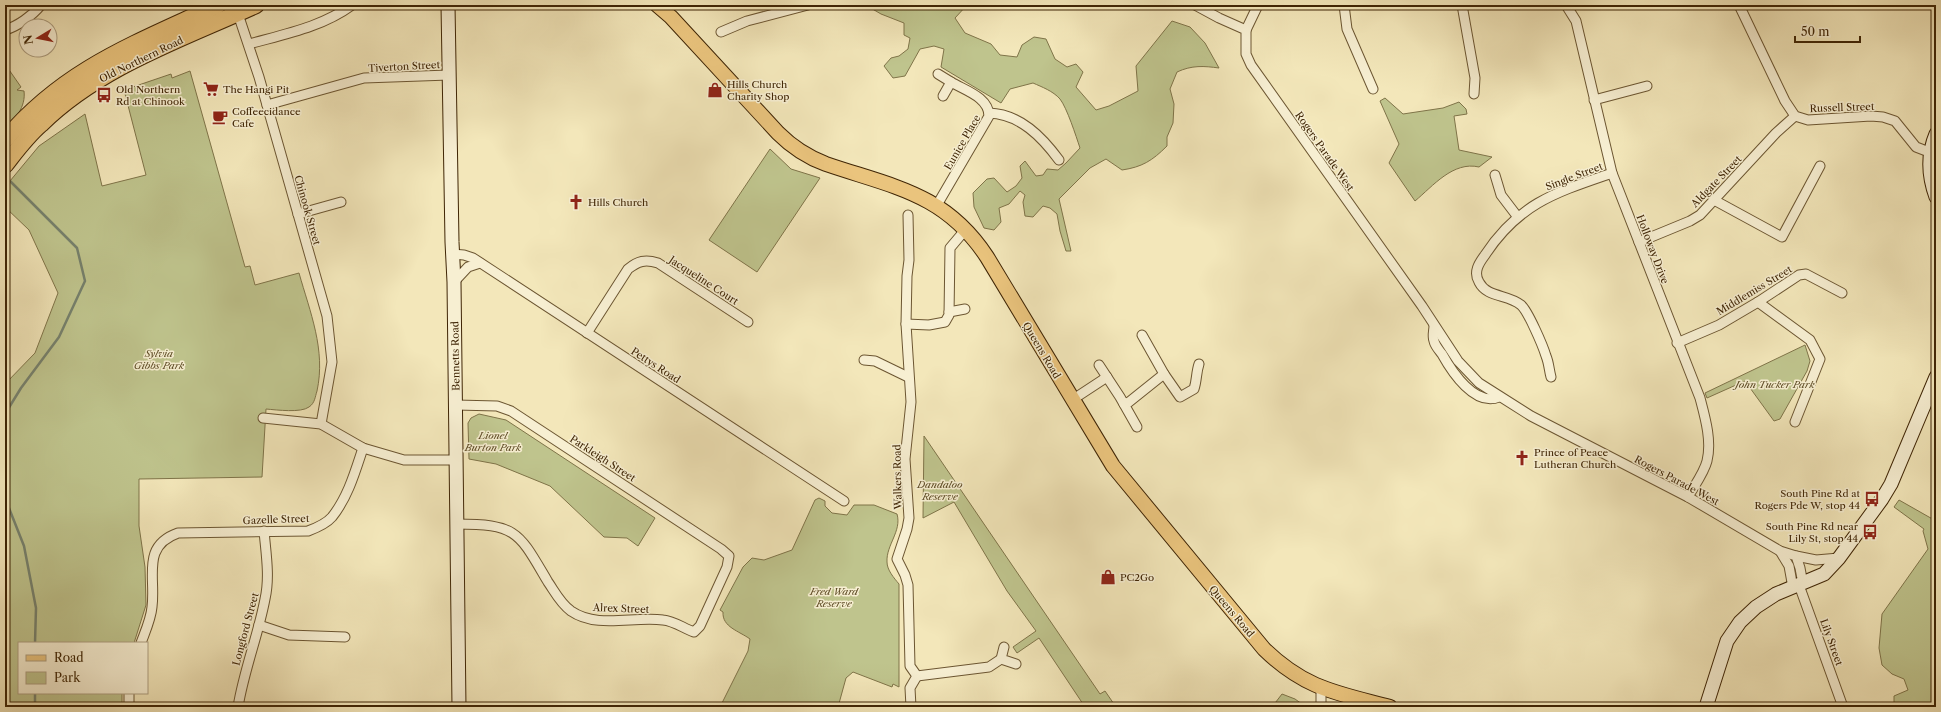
<svg xmlns="http://www.w3.org/2000/svg" width="1941" height="712" font-family="'Libre Caslon Text',serif">
	<style>
		.green { fill: #bfc48d; stroke: #7f7449 }
		.lines { fill: none; stroke-linecap: round; stroke-linejoin: round }
		.stream { stroke: #76816d; stroke-width: 2.5 }
		.street-casing { stroke: #6c5632; stroke-width: 11 }
		.secondary-casing { stroke: #3f2505; stroke-width: 15 }
		.primary-casing { stroke: #3f2505; stroke-width: 16 }
		.highway-casing { stroke: #3f2505; stroke-width: 18 }
		.street { stroke: #f7efd2; stroke-width: 9 }
		.secondary { stroke: #f7efd2; stroke-width: 13 }
		.primary { stroke: #eac47d; stroke-width: 14 }
		.highway { stroke: #eac47d; stroke-width: 16 }
		.labels { text-anchor: middle; stroke-width: 3; stroke-linejoin: round; paint-order: stroke }
		.street-label { font-size: 10px; fill: #3f2505; stroke: #f7efd2 }
		.poi-label { font-size: 10px; fill: #3f2505; stroke: #f7efd2; text-anchor: start }
		.park-label { font-size: 10px; font-style: italic; fill: #5f4d27; stroke: #f7efd2 }
	</style>
	<rect width="100%" height="100%" fill="#f3e7ba"/>
	<filter id="stains"><feTurbulence type="fractalNoise" baseFrequency=".005" numOctaves="4"/><feColorMatrix values="0 0 0 0 .2 0 0 0 0 .09 0 0 0 0 .02 0 0 0 .5 -.17"/></filter>
	<radialGradient id="worn" r=".72"><stop offset=".6" stop-color="#630" stop-opacity="0"/><stop offset="1" stop-color="#630" stop-opacity=".3"/></radialGradient>
	<g class="green">
		<path d="M 870,5 L 967,5 L 955,18 L 965,33 L 991,44 L 1000,55 L 1017,57 L 1022,45 L 1034,37 L 1046,39 L 1055,59 L 1067,67 L 1076,64 L 1083,72 L 1076,87 L 1096,110 L 1109,106 L 1138,91 L 1136,66 L 1172,21 L 1190,27 L 1205,43 L 1219,68 C 1204,66 1192,65 1177,72 L 1170,89 L 1174,104 L 1173,123 L 1167,137 L 1167,146 C 1152,161 1142,167 1122,170 L 1106,159 L 1090,168 L 1059,199 L 1071,251 L 1066,251 L 1060,231 L 1057,214 L 1050,208 L 1043,206 L 1033,217 L 1025,216 L 1023,202 L 1025,195 L 1020,191 L 1009,204 L 999,208 L 1001,222 L 994,230 L 984,228 L 974,207 L 973,193 L 987,179 L 994,178 L 1007,192 L 1016,186 L 1022,178 L 1020,166 L 1025,161 L 1036,176 L 1043,175 L 1047,169 L 1058,170 L 1066,163 L 1080,148 C 1076,136 1067,108 1060,99 C 1053,91 1042,87 1033,83 L 1010,89 L 1001,103 L 941,67 L 944,49 L 934,46 L 920,49 L 905,76 L 893,78 L 884,66 L 891,58 L 899,56 L 908,49 L 910,38 L 904,35 L 904,23 L 881,14 L 869,7 Z"/>
		<path d="M 5,64 L 21,87 L 17,90 L 24,91 C 26,107 15,119 5,131 Z"/>
		<path d="M 190,71 L 245,267 L 250,266 L 255,285 L 299,273 C 310,312 326,350 317,391 C 315,397 315,403 309,407 C 301,413 277,410 266,409 L 262,477 L 139,479 L 139,526 L 145,567 L 146,605 L 134,643 L 19,643 L 19,693 L 122,693 L 122,707 L 5,707 L 5,384 L 35,353 L 58,293 L 29,230 L 5,207 L 5,187 L 39,146 L 85,114 L 102,186 L 146,175 L 124,90 L 171,74 L 172,78 Z"/>
		<path d="M 1385,98 L 1403,114 L 1443,108 L 1459,102 L 1466,109 L 1467,114 L 1454,116 L 1459,150 L 1492,157 L 1479,167 C 1453,161 1433,186 1415,201 L 1389,163 L 1399,144 L 1380,101 Z"/>
		<path d="M 770,149 L 791,169 L 820,178 L 757,272 L 709,240 Z"/>
		<path d="M 1805,345 L 1810,361 L 1807,371 L 1780,419 L 1774,421 L 1745,381 L 1707,398 L 1705,393 Z"/>
		<path d="M 479,414 L 506,420 L 655,518 L 638,546 L 627,538 L 604,537 L 550,486 L 496,464 L 469,459 L 468,423 L 471,418 Z"/>
		<path d="M 924,436 L 1100,694 L 1105,691 L 1116,707 L 1085,707 L 1039,638 L 1017,653 L 1013,647 L 1036,631 L 1007,591 L 954,502 L 923,518 Z"/>
		<path d="M 819,498 L 825,501 L 825,506 L 832,513 L 847,515 L 854,505 L 874,505 L 897,514 C 902,531 886,545 887,562 C 887,570 894,578 899,584 L 899,687 L 893,684 L 892,687 L 853,672 L 846,678 L 838,707 L 720,707 L 748,651 L 750,639 C 739,631 722,627 723,612 L 720,610 L 743,567 L 752,558 L 764,560 L 792,550 L 815,500 Z"/>
		<path d="M 1899,500 L 1936,521 L 1936,707 L 1894,707 L 1894,696 L 1908,690 L 1904,679 L 1892,674 L 1882,665 L 1879,648 L 1882,614 L 1928,549 L 1923,531 L 1924,529 L 1894,507 Z"/>
		<path d="M 1282,694 L 1295,699 L 1306,707 L 1272,707 Z"/>
	</g>
	<g class="lines">
		<g class="stream">
			<path d="M 5,414 L 21,388 L 59,337 L 85,281 L 77,248 L 10,181"/>
			<path d="M 5,498 L 24,546 L 36,608 L 35,643"/>
			<path d="M 35,707 L 35,693"/>
		</g>
		<defs>
			<g id="street">
				<path d="M 235,5 L 259,77 L 327,316 L 332,362 L 321,424"/>
				<path d="M 1195,5 L 1219,18 L 1246,30 L 1246,54 L 1251,65 L 1422,306 L 1458,361 L 1479,383 L 1531,416 L 1688,497 L 1780,551 L 1796,556 L 1800,568 L 1803,584"/>
				<path d="M 1344,5 L 1347,29 L 1373,89"/>
				<path d="M 1462,5 L 1475,78 L 1474,94"/>
				<path d="M 1566,5 L 1576,21 L 1612,173 L 1700,398 C 1705,417 1712,441 1707,461 C 1704,473 1694,486 1688,497"/>
				<path d="M 1739,5 L 1785,101 L 1795,116 L 1808,120 L 1871,116 L 1883,117 L 1895,121 L 1916,147 L 1929,152"/>
				<path d="M 5,30 C 18,26 32,16 41,5"/>
				<path d="M 1246,30 L 1258,5"/>
				<path d="M 721,32 L 747,21 L 808,5"/>
				<path d="M 249,44 C 285,34 322,27 352,5"/>
				<path d="M 938,74 L 951,82 L 943,96"/>
				<path d="M 1594,100 L 1647,86"/>
				<path d="M 267,105 L 364,78 L 449,75"/>
				<path d="M 989,113 C 1020,114 1042,137 1059,160"/>
				<path d="M 1495,175 L 1501,195 L 1517,216"/>
				<path d="M 1714,200 L 1782,237 L 1820,166"/>
				<path d="M 937,205 L 989,116 C 989,97 964,90 951,82"/>
				<path d="M 298,214 L 341,202"/>
				<path d="M 908,215 L 909,260 L 907,276 L 906,324 L 911,402 L 905,459 L 909,518 L 907,529 L 897,559 L 905,575 L 908,585 L 910,666 L 917,676 L 910,688 L 911,707"/>
				<path d="M 1639,242 L 1690,221 L 1700,215 L 1776,133 L 1795,116"/>
				<path d="M 452,254 L 464,255 L 473,258 L 844,501"/>
				<path d="M 454,282 L 468,267 L 480,263"/>
				<path d="M 1758,302 L 1810,340 L 1820,359 L 1795,422"/>
				<path d="M 949,312 L 965,309"/>
				<path d="M 906,324 L 929,325 L 945,322 L 949,315 L 950,248 L 966,229"/>
				<path d="M 1434,326 C 1434,330 1432,336 1434,341 C 1435,346 1439,350 1442,354 C 1452,372 1475,407 1499,397"/>
				<path d="M 587,333 L 628,269 C 638,261 645,259 658,263 L 748,322"/>
				<path d="M 1677,343 L 1719,325 L 1758,302 L 1799,275 L 1806,274 L 1842,293"/>
				<path d="M 864,360 L 875,361 L 908,377"/>
				<path d="M 1099,365 L 1120,397 L 1137,427"/>
				<path d="M 1164,374 L 1180,397 L 1194,389 C 1197,380 1196,373 1199,364"/>
				<path d="M 1551,377 C 1549,370 1549,363 1546,356 C 1543,346 1528,311 1521,305 C 1508,294 1487,298 1479,282 C 1473,272 1479,263 1485,255 C 1519,203 1557,192 1612,173"/>
				<path d="M 1072,400 L 1107,377"/>
				<path d="M 1124,404 L 1129,402 L 1164,374 L 1142,335"/>
				<path d="M 456,405 L 497,406 L 511,411 L 721,549 L 729,556 L 727,567 L 700,626 L 694,632 C 683,628 674,621 663,620 C 633,616 597,629 571,611 C 560,603 555,592 548,582 C 519,533 518,524 457,524"/>
				<path d="M 263,418 L 321,424 L 363,448 L 404,460 L 456,460"/>
				<path d="M 1780,551 L 1789,566 L 1793,588"/>
				<path d="M 1796,556 L 1816,560 L 1839,558"/>
				<path d="M 1799,585 L 1843,707"/>
				<path d="M 259,625 L 289,635 L 345,637"/>
				<path d="M 141,643 C 145,632 151,619 152,607 C 156,577 141,546 178,533 L 308,531 C 316,528 326,524 332,517 C 348,497 355,472 363,448"/>
				<path d="M 1004,647 L 1001,659 L 1016,664"/>
				<path d="M 917,676 L 989,667 L 1001,659"/>
				<path d="M 1321,688 L 1321,707"/>
				<path d="M 129,707 L 129,693"/>
				<path d="M 238,707 C 244,670 258,636 265,599 C 270,577 266,554 264,531"/>
			</g>
			<g id="secondary">
				<path d="M 448,5 L 452,242 L 454,282 L 459,707"/>
				<path d="M 1936,134 C 1927,155 1928,175 1936,197"/>
				<path d="M 1706,707 L 1727,641 L 1740,622 L 1756,607 L 1776,594 L 1824,574 L 1839,558 L 1882,499 L 1891,484 L 1936,377"/>
			</g>
			<path id="primary" d="M 657,5 L 671,17 L 778,133 C 792,147 807,157 826,164 C 893,187 945,193 987,257 L 1113,466 L 1264,649 C 1305,689 1337,693 1390,707"/>
			<g id="highway">
				<path d="M 5,140 C 64,69 137,43 218,5"/>
				<path d="M 5,165 C 16,151 27,136 41,124 C 100,66 182,39 256,5"/>
			</g>
		</defs>
		<use href="#street" class="street-casing"/>
		<use href="#secondary" class="secondary-casing"/>
		<use href="#primary" class="primary-casing"/>
		<use href="#highway" class="highway-casing"/>
		<use href="#street" class="street"/>
		<use href="#secondary" class="secondary"/>
		<use href="#primary" class="primary"/>
		<use href="#highway" class="highway"/>
	</g>
	<defs>
		<symbol id="supermarket-bare" viewBox="-9 -9 18 18"><path d="M-6-5.5h2.5l.6 2H6L4.5 2H-2.5L-4.4-4H-6ZM-1.5 3.2a1.3 1.3 0 1 0 .1 0ZM3 3.2a1.3 1.3 0 1 0 .1 0Z" fill="#8f2418" stroke="#f7efd2" stroke-width="2.5" paint-order="stroke"/></symbol>
		<symbol id="shop-bare" viewBox="-9 -9 18 18"><path d="M-5-2.5h2.3a2.7 3.5 0 0 1 5.4 0H5L5.5 6h-11ZM-1.5-2.5h3a1.5 2.3 0 0 0-3 0Z" fill="#8f2418" stroke="#f7efd2" stroke-width="2.5" paint-order="stroke"/></symbol>
		<symbol id="bus-bare" viewBox="-9 -9 18 18"><path d="M-5-6H5V4H4V6H2V4H-2V6H-4V4H-5ZM-3.5-4V0h7V-4ZM-3.5 1.2v1.5H-2V1.2ZM2 1.2v1.5H3.5V1.2Z" fill="#8f2418" stroke="#f7efd2" stroke-width="2.5" paint-order="stroke"/></symbol>
		<symbol id="cafe-bare" viewBox="-9 -9 18 18"><path d="M-5.5-4.5H6V0H3Q3 3.5 0 3.5H-2.5Q-5.5 3.5-5.5 0ZM3-3.2v2h1.7v-2ZM-6 4.5H4V6H-6Z" fill="#8f2418" stroke="#f7efd2" stroke-width="2.5" paint-order="stroke"/></symbol>
		<symbol id="church-bare" viewBox="-9 -9 18 18"><path d="M-1.2-6h2.4v3.5h3.3v2.4h-3.3V6h-2.4V-.1h-3.3v-2.4h3.3Z" fill="#8f2418" stroke="#f7efd2" stroke-width="2.5" paint-order="stroke"/></symbol>
	</defs>
	<g fill-rule="evenodd">
		<use href="#supermarket-bare" x="200" y="78" width="22" height="22"/>
		<use href="#shop-bare" x="704" y="79" width="22" height="22"/>
		<use href="#bus-bare" x="93" y="84" width="22" height="22"/>
		<use href="#cafe-bare" x="209" y="106" width="22" height="22"/>
		<use href="#church-bare" x="565" y="191" width="22" height="22"/>
		<use href="#church-bare" x="1511" y="447" width="22" height="22"/>
		<use href="#bus-bare" x="1861" y="488" width="22" height="22"/>
		<use href="#bus-bare" x="1859" y="521" width="22" height="22"/>
		<use href="#shop-bare" x="1097" y="566" width="22" height="22"/>
	</g>
	<g class="labels">
		<g class="street-label">
			<text transform="translate(141 59) rotate(-26)" y="4">Old Northern Road</text>
			<text transform="translate(404 66) rotate(-3)" y="4">Tiverton Street</text>
			<text transform="translate(1842 107) rotate(-2)" y="4">Russell Street</text>
			<text transform="translate(962 142) rotate(-60)" y="4">Eunice Place</text>
			<text transform="translate(1325 151) rotate(55)" y="4">Rogers Parade West</text>
			<text transform="translate(1574 176) rotate(-21)" y="4">Single Street</text>
			<text transform="translate(1716 181) rotate(-46)" y="4">Aldgate Street</text>
			<text transform="translate(308 210) rotate(74)" y="4">Chinook Street</text>
			<text transform="translate(1653 249) rotate(69)" y="4">Holloway Drive</text>
			<text transform="translate(704 280) rotate(33)" y="4">Jacqueline Court</text>
			<text transform="translate(1754 290) rotate(-31)" y="4">Middlemiss Street</text>
			<text transform="translate(1042 350) rotate(59)" y="4">Queens Road</text>
			<text transform="translate(455 356) rotate(-91)" y="4">Bennetts Road</text>
			<text transform="translate(656 365) rotate(33)" y="4">Pettys Road</text>
			<text transform="translate(603 458) rotate(33)" y="4">Parkleigh Street</text>
			<text transform="translate(897 477) rotate(-91)" y="4">Walkers Road</text>
			<text transform="translate(1677 480) rotate(28)" y="4">Rogers Parade West</text>
			<text transform="translate(276 519) rotate(-2)" y="4">Gazelle Street</text>
			<text transform="translate(621 608) rotate(2)" y="4">Alrex Street</text>
			<text transform="translate(1232 611) rotate(50)" y="4">Queens Road</text>
			<text transform="translate(245 629) rotate(-75)" y="4">Longford Street</text>
			<text transform="translate(1832 642) rotate(70)" y="4">Lily Street</text>
		</g>
		<g class="poi-label">
			<text x="727" y="88">Hills Church<tspan x="727" dy="12">Charity Shop</tspan></text>
			<text x="116" y="93">Old Northern<tspan x="116" dy="12">Rd at Chinook</tspan></text>
			<text x="223" y="93">The Hangi Pit</text>
			<text x="232" y="115">Coffeecidance<tspan x="232" dy="12">Cafe</tspan></text>
			<text x="588" y="206">Hills Church</text>
			<text x="1534" y="456">Prince of Peace<tspan x="1534" dy="12">Lutheran Church</tspan></text>
			<text x="1860" y="497" text-anchor="end">South Pine Rd at<tspan x="1860" dy="12">Rogers Pde W, stop 44</tspan></text>
			<text x="1858" y="530" text-anchor="end">South Pine Rd near<tspan x="1858" dy="12">Lily St, stop 44</tspan></text>
			<text x="1120" y="581">PC2Go</text>
		</g>
		<g class="park-label">
			<text x="159" y="357">Sylvia<tspan x="159" dy="12">Gibbs Park</tspan></text>
			<text x="1775" y="388">John Tucker Park</text>
			<text x="493" y="439">Lionel<tspan x="493" dy="12">Burton Park</tspan></text>
			<text x="940" y="488">Dandaloo<tspan x="940" dy="12">Reserve</tspan></text>
			<text x="834" y="595">Fred Ward<tspan x="834" dy="12">Reserve</tspan></text>
		</g>
	</g>
	<rect width="1941" height="712" fill="none" stroke="#f3e7ba" stroke-width="20"/>
	<rect x="6" y="6" width="1929" height="700" fill="none" stroke="#3f2505" stroke-width="2"/>
	<rect x="10" y="10" width="1921" height="692" fill="none" stroke="#3f2505"/>
	<rect x="18" y="642" width="130" height="52" fill="#f7efd2" stroke="#ad9e80"/>
	<rect x="26" y="655" width="20" height="6" fill="#eac47d" stroke="#ad9e80"/>
	<text x="54" y="662" font-size="12" fill="#3f2505">Road</text>
	<rect x="26" y="672" width="20" height="12" fill="#bfc48d" stroke="#ad9e80"/>
	<text x="54" y="682" font-size="12" fill="#3f2505">Park</text>
	<g transform="translate(38 38) rotate(260)"><circle r="19" fill="#f7efd2" stroke="#ad9e80"/>
	<path d="M0-3L7 15L0 10L-7 15Z" fill="#8f2418"/>
	<text y="-6" font-size="11" font-weight="bold" text-anchor="middle" fill="#3f2505">N</text>
	</g>
	<path d="M1795 36v6h65v-6" fill="none" stroke="#3f2505" stroke-width="2"/>
	<text x="1801" y="36" font-size="12" fill="#3f2505" stroke="#f7efd2" stroke-width="3" paint-order="stroke">50 m</text>
	<rect width="100%" height="100%" filter="url(#stains)"/>
	<rect width="100%" height="100%" fill="url(#worn)"/>
</svg>
